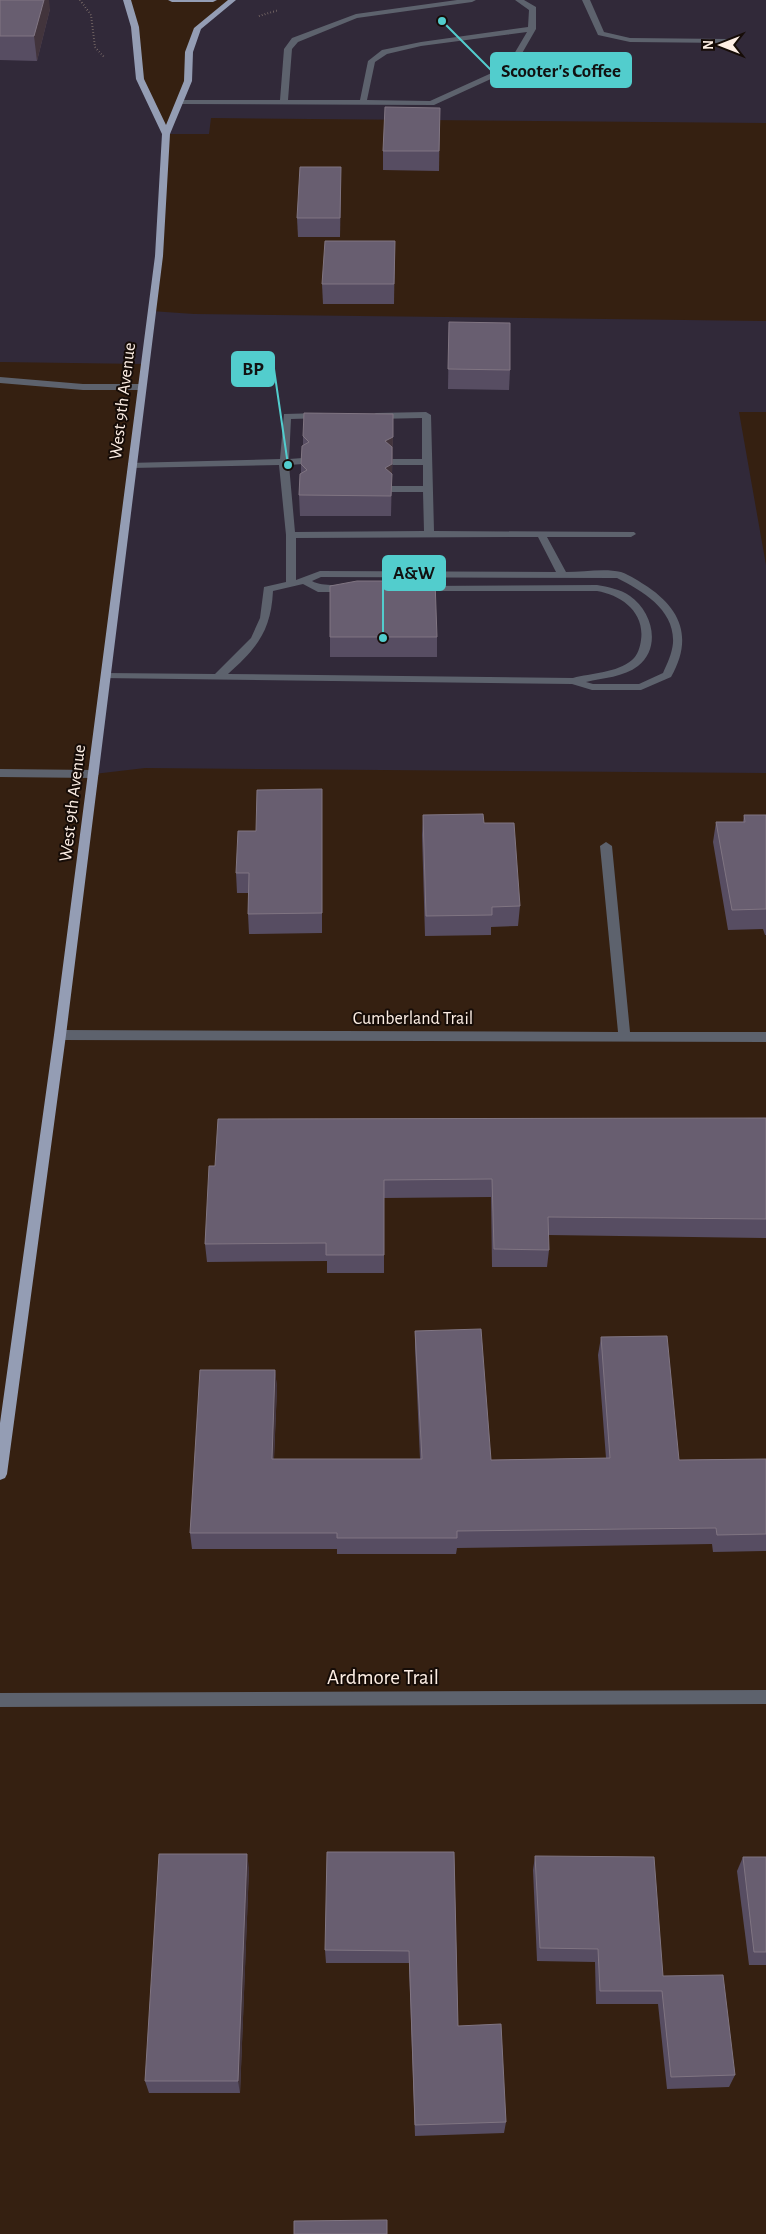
<svg xmlns="http://www.w3.org/2000/svg" width="766" height="2234" font-family="'Alegreya Sans',sans-serif">
	<style>
		.commercial { fill: #312939 }
		.lines { fill: none; stroke-linecap: round; stroke-linejoin: round }
		.path { stroke: #9f8d81; stroke-width: 2; stroke-dasharray: 0.5 2.5; stroke-linecap: butt }
		.minor { fill: #5d626d; fill-rule: evenodd }
		.major { fill: #949db4; fill-rule: evenodd }
		.wall { fill: #574d62 }
		.shaded-wall { fill: #42343c }
		.building { fill: #685e70; stroke: #807582 }
		.labels { text-anchor: middle; stroke-width: 4; stroke-linejoin: round; paint-order: stroke }
		.street-label { font-size: 18px; fill: #fdeee4; stroke: #160c07 }
		.near-street-label { font-size: 21px; fill: #fdeee4; stroke: #160c07 }
		.leader { fill: none; stroke: #52cdcd; stroke-width: 2 }
		.callout-dot { fill: #52cdcd; stroke: #160c07; stroke-width: 2 }
		.callout { fill: #52cdcd; stroke: #52cdcd; stroke-width: 2 }
		.callout-label { font-size: 19px; text-anchor: middle; font-weight: bold; fill: #111 }
	</style>
	<rect width="100%" height="100%" fill="#352011"/>
	<path class="commercial" d="M 0,0 L 127,0 L 140,79 L 166,134 L 188,81 L 195,34 L 232,0 L 766,0 L 766,123 L 211,118 L 209,134 L 166,134 L 151,311 L 194,314 L 766,321 L 766,412 L 739,412 L 766,565 L 766,773 L 145,768 L 94,774 L 144,364 L 0,362 Z"/>
	<g class="lines">
		<g class="path">
			<path d="M 80,0 L 91,15 L 95,47 L 104,57"/>
			<path d="M 259,16 L 279,10"/>
		</g>
		<g class="minor">
			<path d="M 457,0 L 476,0 L 472,2 L 357,18 L 298,42 L 292,49 L 288,100 L 360,100 L 368,61 L 382,50 L 421,42 L 528,27 L 529,10 L 515,0 L 524,0 L 536,7 L 536,29 L 513,69 L 434,105 L 180,104 L 176,102 L 180,100 L 280,100 L 284,49 L 292,38 L 356,14 ZM 527,32 L 507,66 L 430,101 L 367,100 L 375,62 L 387,54 L 421,46 Z"/>
			<path d="M 582,0 L 590,0 L 604,32 L 630,38 L 728,39 L 732,41 L 728,43 L 630,42 L 598,35 Z"/>
			<path d="M 0,377 L 83,384 L 141,384 L 145,387 L 141,390 L 83,390 L 0,383 Z"/>
			<path d="M 426,412 L 431,415 L 434,531 L 634,532 L 636,534 L 631,537 L 547,537 L 566,572 C 583,572 605,568 621,572 C 630,575 640,582 648,587 C 683,611 692,640 671,677 L 641,690 L 592,690 L 572,684 L 101,678 L 101,674 L 105,673 L 215,674 L 251,638 L 260,618 L 264,587 L 286,582 L 286,535 L 279,465 L 131,468 L 128,467 L 128,463 L 280,459 L 284,414 L 321,413 L 324,414 L 324,418 L 291,419 L 289,459 L 303,458 L 308,461 L 303,464 L 289,465 L 295,532 L 424,531 L 423,492 L 392,492 L 387,489 L 392,486 L 423,486 L 423,465 L 392,465 L 387,462 L 392,459 L 422,459 L 422,418 L 376,419 L 371,416 L 376,413 ZM 538,537 L 556,572 L 320,571 L 296,580 L 296,538 ZM 321,577 L 617,578 C 643,591 675,610 673,643 C 672,654 667,664 663,673 L 639,684 L 593,684 L 586,682 C 603,678 624,677 638,666 C 662,647 652,611 630,596 C 620,589 608,587 597,585 L 420,586 L 415,589 L 416,591 L 597,591 C 621,595 645,612 641,640 C 640,647 638,655 632,660 C 617,673 591,673 573,678 L 228,674 C 257,648 271,631 273,591 L 303,584 L 318,592 L 347,592 L 352,589 C 343,582 324,588 312,581 Z"/>
			<path d="M 0,769 L 94,770 L 99,774 L 94,778 L 0,777 Z"/>
			<path d="M 606,842 L 612,846 L 630,1032 L 766,1032 L 766,1042 L 60,1040 L 54,1035 L 60,1030 L 618,1032 L 600,846 Z"/>
			<path d="M 766,1690 L 766,1704 L 0,1707 L 0,1693 Z"/>
		</g>
		<g class="major">
			<path d="M 123,0 L 131,0 L 139,27 L 144,79 L 166,125 L 184,81 L 185,52 L 194,28 L 228,0 L 236,0 L 201,29 L 193,52 L 192,81 L 170,134 L 163,256 L 66,1035 L 7,1474 L 5,1478 L 0,1480 L 0,1423 L 54,1035 L 155,256 L 162,134 L 136,79 L 131,27 Z"/>
			<path d="M 168,0 L 217,0 L 213,2 L 172,2 Z"/>
		</g>
	</g>
	<g class="wall">
		<path d="M 0,0 L 50,9 L 37,61 L 0,60 Z"/>
		<path d="M 440,108 L 439,171 L 383,170 L 383,151 Z"/>
		<path d="M 341,167 L 340,237 L 298,237 L 297,218 Z"/>
		<path d="M 395,241 L 394,304 L 323,304 L 322,284 Z"/>
		<path d="M 449,322 L 510,370 L 509,390 L 448,389 Z"/>
		<path d="M 393,434 L 391,516 L 300,516 L 299,495 L 301,473 L 301,464 L 303,445 L 303,436 Z"/>
		<rect x="330" y="637" width="107" height="20"/>
		<path d="M 322,789 L 322,933 L 249,934 L 248,914 L 248,893 L 237,893 L 236,873 L 256,831 Z"/>
		<path d="M 423,815 L 484,823 L 520,906 L 518,926 L 491,927 L 491,935 L 425,936 L 422,835 Z"/>
		<path d="M 744,815 L 766,815 L 766,935 L 765,935 L 763,929 L 728,930 L 713,842 L 716,822 L 743,822 Z"/>
		<path d="M 766,1118 L 766,1238 L 548,1235 L 549,1250 L 547,1267 L 492,1267 L 491,1197 L 384,1198 L 384,1273 L 327,1273 L 327,1261 L 207,1262 L 205,1244 L 215,1166 Z"/>
		<path d="M 415,1331 L 491,1460 L 606,1458 L 598,1355 L 601,1337 L 679,1460 L 766,1459 L 766,1551 L 713,1552 L 712,1544 L 457,1548 L 456,1554 L 337,1554 L 337,1549 L 192,1549 L 190,1533 L 275,1370 L 277,1388 L 274,1459 L 420,1459 L 415,1348 Z"/>
		<path d="M 454,1852 L 458,2026 L 506,2122 L 504,2133 L 415,2136 L 409,1963 L 326,1963 L 325,1950 Z"/>
		<path d="M 535,1856 L 663,1976 L 735,2075 L 729,2087 L 667,2089 L 658,2004 L 596,2004 L 595,1962 L 537,1961 L 533,1870 Z"/>
		<path d="M 743,1857 L 766,1857 L 766,1965 L 749,1965 L 737,1871 Z"/>
		<path d="M 249,1868 L 240,2093 L 149,2093 L 145,2081 Z"/>
	</g>
	<g class="shaded-wall">
		<path d="M 44,0 L 49,0 L 50,9 L 37,61 L 34,36 Z"/>
		<path d="M 341,167 L 341,186 L 340,237 L 340,218 Z"/>
		<path d="M 393,434 L 391,516 L 392,484 L 385,488 L 385,441 Z"/>
		<path d="M 275,1370 L 277,1388 L 273,1476 L 272,1459 Z"/>
		<path d="M 247,1854 L 249,1868 L 240,2093 L 238,2081 Z"/>
	</g>
	<g class="building">
		<path d="M 0,0 L 44,0 L 34,36 L 0,36 Z"/>
		<path d="M 385,107 L 440,108 L 439,151 L 383,151 Z"/>
		<path d="M 300,167 L 341,167 L 340,218 L 297,218 Z"/>
		<path d="M 325,241 L 395,241 L 394,284 L 322,284 Z"/>
		<path d="M 449,322 L 510,323 L 510,370 L 448,369 Z"/>
		<path d="M 304,413 L 393,414 L 393,437 L 385,441 L 392,447 L 392,464 L 385,468 L 392,474 L 391,496 L 299,495 L 300,474 L 307,470 L 301,464 L 302,446 L 309,442 L 303,436 Z"/>
		<path d="M 357,581 L 435,581 L 437,637 L 330,637 L 330,586 Z"/>
		<path d="M 322,789 L 322,913 L 248,914 L 249,873 L 236,873 L 238,831 L 256,831 L 257,790 Z"/>
		<path d="M 483,814 L 484,823 L 514,823 L 520,906 L 492,907 L 492,915 L 426,916 L 423,815 Z"/>
		<path d="M 744,815 L 766,815 L 766,909 L 732,910 L 716,822 L 745,822 Z"/>
		<path d="M 766,1118 L 766,1219 L 548,1217 L 549,1250 L 494,1249 L 492,1179 L 384,1180 L 384,1255 L 326,1255 L 326,1243 L 205,1244 L 209,1166 L 215,1166 L 218,1119 Z"/>
		<path d="M 481,1329 L 491,1460 L 610,1458 L 601,1337 L 667,1336 L 679,1460 L 766,1459 L 766,1534 L 717,1535 L 716,1528 L 457,1531 L 457,1538 L 337,1538 L 337,1533 L 190,1533 L 200,1370 L 275,1370 L 272,1459 L 422,1459 L 415,1331 Z"/>
		<path d="M 327,1852 L 454,1852 L 458,2026 L 501,2024 L 506,2122 L 415,2125 L 409,1951 L 325,1950 Z"/>
		<path d="M 159,1854 L 247,1854 L 238,2081 L 145,2081 Z"/>
		<path d="M 535,1856 L 654,1857 L 663,1976 L 723,1975 L 735,2075 L 671,2077 L 662,1991 L 600,1991 L 598,1949 L 540,1948 Z"/>
		<path d="M 743,1857 L 766,1857 L 766,1952 L 754,1952 Z"/>
		<path d="M 387,2220 L 387,2234 L 294,2234 L 294,2221 Z"/>
	</g>
	<g class="labels">
		<g class="street-label">
			<text transform="translate(122 401) rotate(-83)" y="6">West 9th Avenue</text>
			<text transform="translate(72 803) rotate(-83)" y="6">West 9th Avenue</text>
			<text x="413" y="1024">Cumberland Trail</text>
		</g>
		<g class="near-street-label">
			<text x="383" y="1684">Ardmore Trail</text>
		</g>
	</g>
	<path class="leader" d="M442 21L491 70M288 465L274 369M383 638L383 573"/>
	<g class="callout-dot">
		<circle cx="442" cy="21" r="5"/>
		<circle cx="288" cy="465" r="5"/>
		<circle cx="383" cy="638" r="5"/>
	</g>
	<g class="callout">
		<rect x="491" y="53" width="140" height="34" rx="5"/>
		<rect x="232" y="352" width="42" height="34" rx="5"/>
		<rect x="383" y="556" width="62" height="34" rx="5"/>
	</g>
	<g class="callout-label">
		<text x="561" y="77">Scooter's Coffee</text>
		<text x="253" y="375">BP</text>
		<text x="414" y="579">A&amp;W</text>
	</g>
	<g transform="translate(721 45) rotate(270)" stroke="#160c07" stroke-width="4" paint-order="stroke">
	<path d="M0-4L9 19L0 12L-9 19Z" fill="#fdeee4"/>
	<text y="-8" font-size="14" font-weight="bold" text-anchor="middle" fill="#fdeee4">N</text>
	</g>
</svg>
